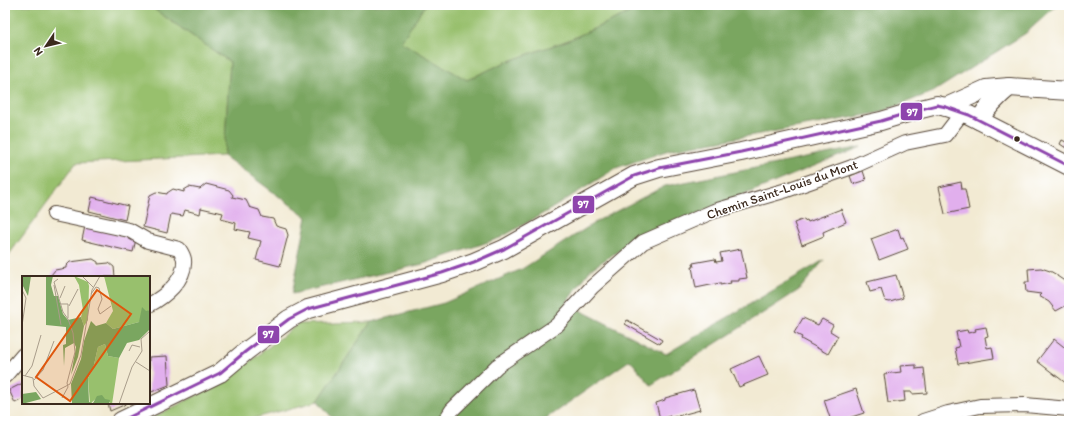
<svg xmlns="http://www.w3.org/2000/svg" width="1074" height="426" font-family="Itim,sans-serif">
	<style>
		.green { fill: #98c06d; stroke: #6a7546 }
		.forest { fill: #7aa660; stroke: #5a683f }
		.building { fill: #e1afed }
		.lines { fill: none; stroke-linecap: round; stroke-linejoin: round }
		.minor-casing { stroke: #564739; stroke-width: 16 }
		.tertiary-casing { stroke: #564739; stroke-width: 20 }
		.minor { stroke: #fff; stroke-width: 14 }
		.tertiary { stroke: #fff; stroke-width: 18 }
		.bus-1-casing { stroke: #fff; stroke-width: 6 }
		.bus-1 { stroke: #8e44ad; stroke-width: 3 }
		.bus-dot { fill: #3b2a1e; stroke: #fff; stroke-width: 1.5 }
		.labels { text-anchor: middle; stroke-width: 3; stroke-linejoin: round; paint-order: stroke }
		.street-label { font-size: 13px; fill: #3b2a1e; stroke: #fff }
		.inset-road { fill: none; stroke: #a99d8b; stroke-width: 1 }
		.view { fill: #df570d; fill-opacity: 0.15; stroke: #df570d; stroke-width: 2 }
		.inset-edge { fill: none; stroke: #3b2a1e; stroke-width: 2 }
		.line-badge { stroke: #fff; stroke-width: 1.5 }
		.badge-label { font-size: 11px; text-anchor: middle; font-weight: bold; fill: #fff }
	</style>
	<rect width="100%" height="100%" fill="#fff"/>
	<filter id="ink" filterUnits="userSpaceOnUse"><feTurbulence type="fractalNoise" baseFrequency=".025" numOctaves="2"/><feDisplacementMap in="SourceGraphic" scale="8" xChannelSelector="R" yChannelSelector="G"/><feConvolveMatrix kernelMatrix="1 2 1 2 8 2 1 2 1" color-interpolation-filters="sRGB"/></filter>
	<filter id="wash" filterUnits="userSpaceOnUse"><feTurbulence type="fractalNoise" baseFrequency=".012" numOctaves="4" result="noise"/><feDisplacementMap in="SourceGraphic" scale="16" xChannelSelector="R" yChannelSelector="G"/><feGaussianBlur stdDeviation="0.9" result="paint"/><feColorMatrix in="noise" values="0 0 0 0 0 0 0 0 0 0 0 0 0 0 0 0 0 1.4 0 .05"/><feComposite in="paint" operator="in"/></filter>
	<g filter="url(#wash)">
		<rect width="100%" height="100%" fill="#f2ead3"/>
		<g class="green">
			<path d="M 5,5 L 148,5 L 230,62 L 224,156 L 76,163 L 5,260 Z"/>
			<path d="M 425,5 L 646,5 L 569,40 L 506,62 L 467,80 L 400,42 Z"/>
			<path d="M 371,322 L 318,401 L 244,421 L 146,421 L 225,381 L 298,324 Z"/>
		</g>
		<g class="forest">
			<path d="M 148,5 L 425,5 L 401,42 L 467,80 L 506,62 L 569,40 L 646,5 L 1057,5 L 1026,33 L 933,92 L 878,113 L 669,150 L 616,168 L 551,209 L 500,238 L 423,264 L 292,294 L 307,217 L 224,156 L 230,62 Z"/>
			<path d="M 861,147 L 638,238 L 591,269 L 566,303 L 666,354 L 824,260 L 799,290 L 651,385 L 630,360 L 542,421 L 335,421 L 318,401 L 371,322 L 444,303 L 522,269 L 599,220 L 665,186 Z"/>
		</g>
		<g id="blocks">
			<g class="building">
				<path d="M 1062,140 L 1068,143 L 1066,148 L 1060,144 Z"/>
				<path d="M 863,171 L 866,180 L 853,184 L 850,176 Z"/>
				<path d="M 961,182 L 962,189 L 965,189 L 969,209 L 945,214 L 939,187 Z"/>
				<path d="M 206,184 L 229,190 L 233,195 L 232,197 L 246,200 L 249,206 L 249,207 L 259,210 L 262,217 L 273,219 L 276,226 L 286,229 L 288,235 L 280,266 L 256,260 L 261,241 L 248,238 L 250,232 L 235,229 L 236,223 L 221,219 L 223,213 L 201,208 L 200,214 L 185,210 L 183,216 L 171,214 L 167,233 L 143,227 L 150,195 L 156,192 L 167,194 L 167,193 L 173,189 L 184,192 L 184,190 L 189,187 L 200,189 L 201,188 Z"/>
				<path d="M 92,197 L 128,206 L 125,220 L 89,211 Z"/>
				<path d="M 841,209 L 846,222 L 823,232 L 824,236 L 802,245 L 794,223 L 804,219 L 804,221 L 807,220 L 808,222 Z"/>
				<path d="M 85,226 L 136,239 L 133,252 L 82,240 Z"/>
				<path d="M 898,229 L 901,238 L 903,237 L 908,249 L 879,260 L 871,239 Z"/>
				<path d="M 741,249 L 747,278 L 739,279 L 739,281 L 730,281 L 731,283 L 720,285 L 720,283 L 696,288 L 692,267 L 694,267 L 693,263 L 715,259 L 716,262 L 722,261 L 720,253 Z"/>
				<path d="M 93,259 L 98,262 L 98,264 L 109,263 L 114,267 L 115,277 L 52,277 L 51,275 L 55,270 L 66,268 L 66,266 L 70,262 Z"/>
				<path d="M 1041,268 L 1050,271 L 1057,275 L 1057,276 L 1069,284 L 1069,304 L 1056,311 L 1049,302 L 1039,296 L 1041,294 L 1026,292 L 1025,282 L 1029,282 L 1028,269 Z"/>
				<path d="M 896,275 L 903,298 L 890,302 L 885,301 L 881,289 L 870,292 L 867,282 Z"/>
				<path d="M 803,318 L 818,325 L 822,319 L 833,325 L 830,331 L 838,336 L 828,354 L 801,339 L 802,337 L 794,333 Z"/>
				<path d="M 627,320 L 662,340 L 660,344 L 625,324 Z"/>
				<path d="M 986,327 L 988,336 L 985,337 L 987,348 L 992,347 L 994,358 L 958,364 L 955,348 L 959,347 L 956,332 L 967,330 L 968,333 L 976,331 L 975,329 Z"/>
				<path d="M 1054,339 L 1068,350 L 1066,353 L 1069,355 L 1069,381 L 1067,384 L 1037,361 Z"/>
				<path d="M 167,356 L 169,385 L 149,393 L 149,357 Z"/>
				<path d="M 759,356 L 768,375 L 739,387 L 731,369 Z"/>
				<path d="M 916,365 L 916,369 L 924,368 L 927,393 L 912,394 L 912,392 L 904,392 L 905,401 L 888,403 L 884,374 L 901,372 L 900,366 Z"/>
				<path d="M 23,383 L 23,399 L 15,403 L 9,390 Z"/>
				<path d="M 856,389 L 864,413 L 839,421 L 831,421 L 824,400 Z"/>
				<path d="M 694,390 L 700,410 L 670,418 L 670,416 L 660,419 L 656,403 L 665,400 L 665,398 Z"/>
				<path d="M 108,403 L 126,403 L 124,405 L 110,411 Z"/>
			</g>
		</g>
	</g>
	<g filter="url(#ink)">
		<use href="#blocks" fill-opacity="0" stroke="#564739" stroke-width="1"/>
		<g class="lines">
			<defs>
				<g id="minor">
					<path d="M 54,214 L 129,230 L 148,241 L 179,249 C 181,252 184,257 184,260 C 186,280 164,297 149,305"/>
					<path d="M 5,376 L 23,355"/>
					<path d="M 445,421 L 452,410 L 497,366 L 557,325 L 592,287 L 643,242 L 714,211 L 787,190 L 852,167 L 905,143 L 945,135 L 962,113"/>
					<path d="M 923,421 L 948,413 L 980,406 L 1025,405 L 1069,409"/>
				</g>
				<g id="tertiary">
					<path d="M 946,107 L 986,89 L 1009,87 L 1069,91"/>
					<path d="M 979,120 C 988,106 996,98 1009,87"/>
					<path d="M 121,421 L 220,373 L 245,352 L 289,319 L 308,309 L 442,273 L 474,262 L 504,249 L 634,176 L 659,168 L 741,152 L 881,121 L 921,109 L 937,105 L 946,107 L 969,115 L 1069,166"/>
				</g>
			</defs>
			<use href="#minor" class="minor-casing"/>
			<use href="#tertiary" class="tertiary-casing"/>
			<use href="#minor" class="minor"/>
			<use href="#tertiary" class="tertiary"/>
			<defs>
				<path id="bus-1" d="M 121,421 L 220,373 L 245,352 L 289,319 L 308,309 L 442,273 L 474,262 L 504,249 L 634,176 L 659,168 L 741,152 L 881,121 L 921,109 L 937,105 L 946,107 L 969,115 L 1069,166"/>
			</defs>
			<use href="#bus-1" class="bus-1-casing"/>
			<use href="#bus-1" class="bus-1"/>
		</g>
	</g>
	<circle class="bus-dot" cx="1017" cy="139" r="3.5"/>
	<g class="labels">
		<g class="street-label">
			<text transform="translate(782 189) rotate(-19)" y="5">Chemin Saint-Louis du Mont</text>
		</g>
	</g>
	<g transform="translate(22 276)">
		<rect width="128" height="128" fill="#f2ead3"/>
		<path d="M 52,0 L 66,6 L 67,10 L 66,44 L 62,50 L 59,41 L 61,34 L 57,9 ZM 82,0 L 128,0 L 128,33 L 117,46 L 91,53 L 84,47 L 91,35 ZM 83,68 L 86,80 L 97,82 L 90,128 L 77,120 L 68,128 L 66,102 L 71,93 L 76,71 Z" fill="#98c06d"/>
		<path d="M 0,0 L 9,0 L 6,20 L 0,8 ZM 24,0 L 31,0 L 29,9 L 32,20 L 36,20 L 41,38 L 46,44 L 59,41 L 62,50 L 56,81 L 49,99 L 54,71 L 52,67 L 43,72 L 42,90 L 41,69 L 44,68 L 44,51 L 24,49 ZM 120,31 L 124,35 L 128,34 L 128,53 L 117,64 L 105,67 L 97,82 L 86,80 L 83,68 L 76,71 L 71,93 L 66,102 L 67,126 L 71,127 L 75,120 L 80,119 L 83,123 L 88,124 L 87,127 L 50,128 L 49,108 L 59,83 L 62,65 L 69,45 L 74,50 L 84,47 L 91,53 L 117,46 ZM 14,116 L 19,123 L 0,128 L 0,118 Z" fill="#7aa660"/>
		<path class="inset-road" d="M 60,0 L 71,11M 36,3 L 32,6 L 41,36 L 46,43 L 51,57 L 53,76 L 45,107 L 46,111M 32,9 L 39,49M 0,14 L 4,22 L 0,50M 69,18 L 74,11 L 77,12 L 80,23 L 76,33 L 78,38 L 89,30M 38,22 L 43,10M 39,28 L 46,28 L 46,42M 47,30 L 56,13M 107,75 L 110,69 L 118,71M 114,86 L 128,95M 0,99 L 11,102 L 12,110 L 21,122M 3,100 L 10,90 L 19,59M 12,104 L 21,94 L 32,65M 21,122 L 48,108 L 59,79 L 70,14 L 78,0M 40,122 L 46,111M 97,128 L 110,91 L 120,75 L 119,63 L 128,55"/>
		<path class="view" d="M 75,14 L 109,38 L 48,125 L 14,101 Z"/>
		<rect width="128" height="128" class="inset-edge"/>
	</g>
	<g class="line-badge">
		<rect x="900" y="102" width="23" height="19" rx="4" fill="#8e44ad"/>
		<rect x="572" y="195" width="23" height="19" rx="4" fill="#8e44ad"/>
		<rect x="257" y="325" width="23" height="19" rx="4" fill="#8e44ad"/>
	</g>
	<g class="badge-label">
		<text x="912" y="116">97</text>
		<text x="583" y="208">97</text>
		<text x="268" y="338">97</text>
	</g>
	<rect width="1074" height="426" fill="none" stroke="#fff" stroke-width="20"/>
	<g transform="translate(46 46) rotate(235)" stroke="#ffffff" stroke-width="3" paint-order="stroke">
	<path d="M0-3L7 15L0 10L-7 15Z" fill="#3b2a1e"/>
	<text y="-6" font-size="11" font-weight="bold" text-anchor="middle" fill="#3b2a1e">N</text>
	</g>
</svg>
